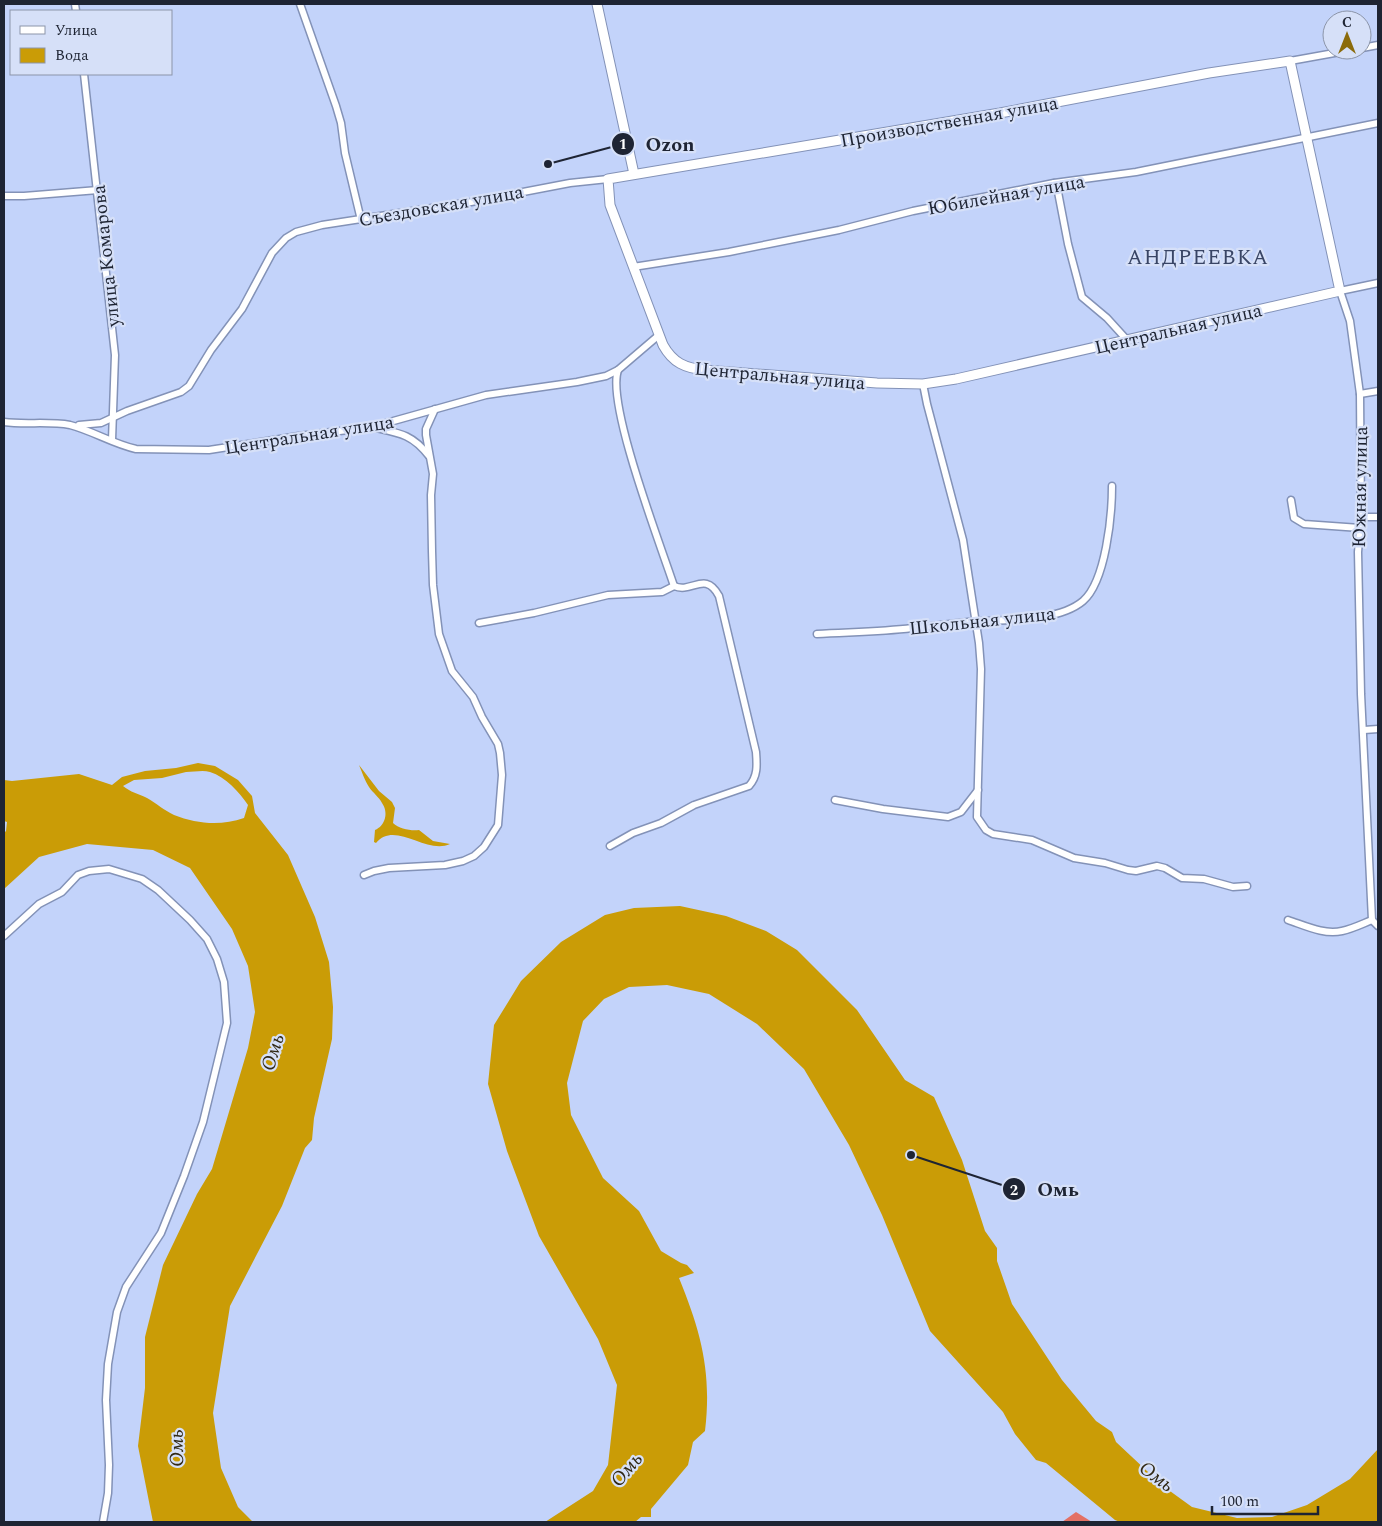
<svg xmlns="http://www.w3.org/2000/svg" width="1382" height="1526" font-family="Spectral,serif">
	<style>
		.forest { fill: #e37064 }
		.water { fill: #ca9c06; fill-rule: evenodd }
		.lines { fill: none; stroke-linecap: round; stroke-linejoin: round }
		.street-casing { stroke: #8392b7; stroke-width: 9 }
		.secondary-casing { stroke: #8392b7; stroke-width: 11 }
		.street { stroke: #fff; stroke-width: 6 }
		.secondary { stroke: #fff; stroke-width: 9 }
		.labels { text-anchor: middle; stroke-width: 4.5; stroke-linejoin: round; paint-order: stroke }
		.street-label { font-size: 19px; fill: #1e2433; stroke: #d6e0f8 }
		.water-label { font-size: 20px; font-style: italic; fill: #312915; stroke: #d6e0f8 }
		.quarter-label { font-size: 21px; letter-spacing: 1px; fill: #394565; stroke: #d6e0f8 }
		.leader { fill: none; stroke: #1e2433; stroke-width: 2 }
		.callout-dot { fill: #1e2433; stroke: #d6e0f8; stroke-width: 2 }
		.mark-label { font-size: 15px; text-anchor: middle; font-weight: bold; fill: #fff }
		.callout-label { font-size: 20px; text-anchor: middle; font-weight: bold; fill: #1e2433; stroke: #d6e0f8; stroke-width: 4.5; stroke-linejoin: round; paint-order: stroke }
	</style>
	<rect width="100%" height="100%" fill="#c3d3fa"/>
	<path class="forest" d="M 1076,1512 L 1092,1522 L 1062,1522 Z"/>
	<g class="water">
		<path d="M 198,763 L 215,766 L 238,780 L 252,796 L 255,813 L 288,855 L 315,917 L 329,962 L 333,1007 L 332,1039 L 314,1118 L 312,1140 L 305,1148 L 282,1206 L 230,1306 L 213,1413 L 221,1468 L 238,1507 L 253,1522 L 153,1522 L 138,1446 L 145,1388 L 145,1337 L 163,1265 L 197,1194 L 212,1169 L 248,1048 L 255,1012 L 248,966 L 232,929 L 190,868 L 153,850 L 87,844 L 39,857 L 4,889 L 4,833 L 6,831 L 7,822 L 4,821 L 4,780 L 12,781 L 79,774 L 112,785 L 122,777 L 145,771 L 176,768 ZM 186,772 C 194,772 203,770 210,772 C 226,777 239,792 248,805 L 244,818 C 221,826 197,824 174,815 C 165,811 156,803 147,798 C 139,794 130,792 123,786 L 134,780 L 162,778 Z"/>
		<path d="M 359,765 L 379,791 L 392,802 L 395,808 L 393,823 C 399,829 411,831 419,830 L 433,841 L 450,844 C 426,855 395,820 376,843 L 374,842 L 375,830 C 385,826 389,813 382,803 C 379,797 373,793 369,787 C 365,781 362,772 359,765 Z"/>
		<path d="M 680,906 L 726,916 L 766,931 L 797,950 L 857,1010 L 905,1080 L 934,1097 L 962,1160 L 985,1231 L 997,1248 L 997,1261 L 1012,1304 L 1062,1380 L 1096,1421 L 1112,1432 L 1116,1442 L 1163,1486 L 1192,1507 L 1237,1518 L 1272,1517 L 1307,1505 L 1350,1479 L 1378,1449 L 1378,1522 L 1120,1522 L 1115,1520 L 1046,1463 L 1036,1460 L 1015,1434 L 1003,1412 L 930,1331 L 882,1215 L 849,1145 L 804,1069 L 757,1024 L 709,994 L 667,985 L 629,987 L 604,999 L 583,1021 L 567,1083 L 571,1115 L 603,1178 L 639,1211 L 661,1251 L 681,1263 L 687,1265 L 694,1273 L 679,1278 C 701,1332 712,1372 705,1431 L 693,1442 L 688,1465 L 651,1509 L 651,1517 L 641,1517 L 635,1522 L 545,1522 L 593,1491 L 608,1465 L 617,1385 L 598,1339 L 539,1236 L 507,1151 L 488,1084 L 494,1025 L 521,981 L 561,942 L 605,915 L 634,908 Z"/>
	</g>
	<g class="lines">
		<defs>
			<g id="street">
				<path d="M 75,4 L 76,11"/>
				<path d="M 300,4 L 336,106 L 341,123 L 345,153 L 361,220"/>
				<path d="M 1362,48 L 1378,45"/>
				<path d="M 1290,61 L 1351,50"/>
				<path d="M 84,74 L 115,355 L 112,440"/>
				<path d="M 1054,183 L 1058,192 L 1068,244 L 1082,297 L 1107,318 L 1127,340"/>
				<path d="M 4,196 L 24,196 L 98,190"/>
				<path d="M 633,267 L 729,252 L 839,230 L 913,211 L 1054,183 L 1136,172 L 1378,123"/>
				<path d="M 618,370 C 606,404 661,546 674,586"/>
				<path d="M 923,384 L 927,404 L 963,540 L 979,643 L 981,669 L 977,817 L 986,830 L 993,834 L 1032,840 L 1074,858 L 1105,863 L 1128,870 L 1136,871 L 1157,866 L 1165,868 L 1182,878 L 1204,879 L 1233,887 L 1247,886"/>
				<path d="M 1360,394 L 1378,391"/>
				<path d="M 4,422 C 25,425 48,421 70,425 C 93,431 113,444 136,449 L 209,450 L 299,436 L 372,427 L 486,395 L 577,382 L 606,376 L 618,370 L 659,335"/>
				<path d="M 79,425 L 101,423 L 127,411 L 181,392 L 189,386 L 211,350 L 242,309 L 272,253 L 286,238 L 296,232 L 322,225 L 471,202 L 570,183 L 608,179"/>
				<path d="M 376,428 C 400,433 413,435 429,456"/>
				<path d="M 1291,500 L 1294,518 L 1304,524 L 1360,528"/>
				<path d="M 1361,517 L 1378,517"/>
				<path d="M 479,623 L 534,613 L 608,595 L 662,592 L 674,586"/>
				<path d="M 817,634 C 848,632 880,632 912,628 C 930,627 949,624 968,622 C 1001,619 1057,623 1083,601 C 1106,581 1112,515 1112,486"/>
				<path d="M 1364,730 L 1378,729"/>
				<path d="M 835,800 L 883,809 L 948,817 L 961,812 L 978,790"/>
				<path d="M 610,846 L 633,833 L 661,823 L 694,805 L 749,786 C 758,776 757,765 756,752 L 719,596 C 705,570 692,594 674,586"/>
				<path d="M 364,875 L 374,871 L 389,868 L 445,865 L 463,861 L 474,856 L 484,847 L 498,825 L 502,775 L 500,753 L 498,744 L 482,717 L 473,697 L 452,671 L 439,634 L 433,585 L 432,551 L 431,495 L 433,474 L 426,435 L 426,429 L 435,409"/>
				<path d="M 1288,920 C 1306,926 1324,935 1342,931 C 1352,929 1362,924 1372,920"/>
				<path d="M 1372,920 L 1361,694 L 1358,552 L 1361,517 L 1360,394 L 1350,321 L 1340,291 L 1378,283"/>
				<path d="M 1372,920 L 1378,926"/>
				<path d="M 4,936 L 39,904 L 62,892 L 78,875 L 89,871 L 109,869 L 142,879 L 158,890 L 190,920 L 207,939 L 217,959 L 224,982 L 227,1023 L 203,1122 L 184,1176 L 161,1233 L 126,1287 L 117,1312 L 108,1364 L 106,1400 L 109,1465 L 108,1493 L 103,1522"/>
			</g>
			<g id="secondary">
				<path d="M 597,4 L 634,174"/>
				<path d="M 1290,61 L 1340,291 L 956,379 L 923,384 L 877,383 L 705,370 C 685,368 673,363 663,345 L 610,205 L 608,179 L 1000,113 L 1209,73 Z"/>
			</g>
		</defs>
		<use href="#street" class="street-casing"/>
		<use href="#secondary" class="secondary-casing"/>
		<use href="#street" class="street"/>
		<use href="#secondary" class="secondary"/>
	</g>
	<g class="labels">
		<g class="street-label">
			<text transform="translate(949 121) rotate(-10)" y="7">Производственная улица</text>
			<text transform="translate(1006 194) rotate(-10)" y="7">Юбилейная улица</text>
			<text transform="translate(441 205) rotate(-10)" y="7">Съездовская улица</text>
			<text transform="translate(105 256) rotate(-96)" y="7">улица Комарова</text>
			<text transform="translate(1178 328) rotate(-13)" y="7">Центральная улица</text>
			<text transform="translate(780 375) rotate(5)" y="7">Центральная улица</text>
			<text transform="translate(309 434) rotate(-9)" y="7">Центральная улица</text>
			<text transform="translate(1359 487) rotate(-89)" y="7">Южная улица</text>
			<text transform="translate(982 620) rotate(-6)" y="7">Школьная улица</text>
		</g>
		<g class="water-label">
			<text transform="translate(272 1052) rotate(-73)" y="7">Омь</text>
			<text transform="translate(176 1448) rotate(-91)" y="7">Омь</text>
			<text transform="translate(626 1469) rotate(-50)" y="7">Омь</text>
			<text transform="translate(1157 1476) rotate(36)" y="7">Омь</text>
		</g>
		<g class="quarter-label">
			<text x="1198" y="264">АНДРЕЕВКА</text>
		</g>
	</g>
	<path class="leader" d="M548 164L623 144M911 1155L1014 1189"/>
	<g class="callout-dot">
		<circle cx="548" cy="164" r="5"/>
		<circle cx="911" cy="1155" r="5"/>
		<circle cx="623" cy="144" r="12"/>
		<circle cx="1014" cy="1189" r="12"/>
	</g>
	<g class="mark-label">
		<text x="623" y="149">1</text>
		<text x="1014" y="1195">2</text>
	</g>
	<g class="callout-label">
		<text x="670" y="151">Ozon</text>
		<text x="1058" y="1196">Омь</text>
	</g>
	<rect width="1382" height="1526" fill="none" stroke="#1e2433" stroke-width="10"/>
	<rect x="10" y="10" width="162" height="65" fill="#d6e0f8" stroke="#8c95a9"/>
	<rect x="20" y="26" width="25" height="8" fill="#ffffff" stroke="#8c95a9"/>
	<text x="55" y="35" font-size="15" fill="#1e2433">Улица</text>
	<rect x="20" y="48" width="25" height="15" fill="#ca9c06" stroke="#8c95a9"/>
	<text x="55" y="60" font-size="15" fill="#1e2433">Вода</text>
	<g transform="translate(1347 35)"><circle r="24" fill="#d6e0f8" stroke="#8c95a9"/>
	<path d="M0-4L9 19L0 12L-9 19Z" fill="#8b6b0b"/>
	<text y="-8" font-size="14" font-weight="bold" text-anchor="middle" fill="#1e2433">С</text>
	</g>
	<path d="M1212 1506v8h106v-8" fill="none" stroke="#1e2433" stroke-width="2.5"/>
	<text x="1220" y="1506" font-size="15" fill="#1e2433" stroke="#d6e0f8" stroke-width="4" paint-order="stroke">100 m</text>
</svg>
